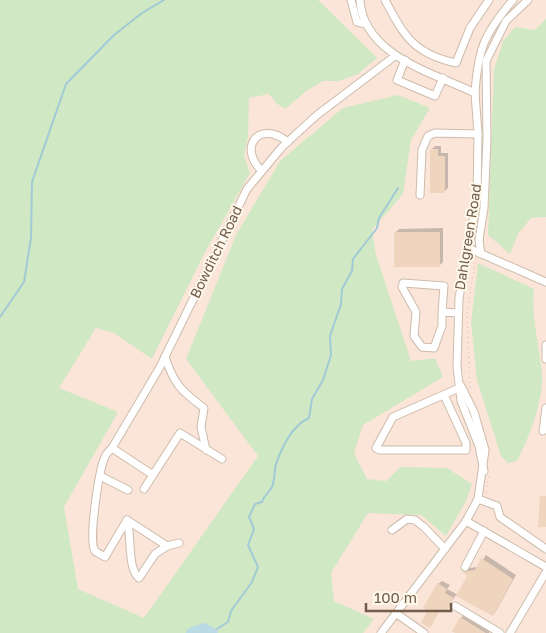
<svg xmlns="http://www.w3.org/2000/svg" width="546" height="633" font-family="'Golos Text',sans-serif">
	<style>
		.commercial { fill: #fbe5d9 }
		.green { fill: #d0e8c4 }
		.shadow { fill: #0003 }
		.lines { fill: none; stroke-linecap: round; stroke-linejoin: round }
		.stream { stroke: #a1cad5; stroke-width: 2 }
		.river { stroke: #badbe4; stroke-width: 10 }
		.building { fill: #efd4be }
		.minor-casing { stroke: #ccbcac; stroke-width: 9 }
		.path { stroke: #d4b8a1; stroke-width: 1; stroke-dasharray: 1 4; stroke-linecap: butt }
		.minor { stroke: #fff; stroke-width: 7 }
		.labels { text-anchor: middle; stroke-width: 4; stroke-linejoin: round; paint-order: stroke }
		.street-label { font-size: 14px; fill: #725c4b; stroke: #fef8eb }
	</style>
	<rect width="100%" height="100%" fill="#fbf4e5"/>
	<rect class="commercial" x="0" y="0" width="546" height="633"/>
	<g class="green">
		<path d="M 0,0 L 318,0 L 377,58 L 358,74 L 339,81 L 323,81 L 305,92 L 285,109 L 276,103 L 269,94 L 249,98 L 248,136 L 244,156 L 250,173 L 203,256 L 152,359 L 114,333 L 96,328 L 59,388 L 118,412 L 64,507 L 78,589 L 144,618 L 258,456 L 186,359 L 236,235 L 280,161 L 343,108 L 398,95 L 430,108 L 411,140 L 403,194 L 372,230 L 376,255 L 411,361 L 435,358 L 443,377 L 363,425 L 354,453 L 367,479 L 386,481 L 400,467 L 447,468 L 472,484 L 466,501 L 446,536 L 421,515 L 368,513 L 331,573 L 334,601 L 374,619 L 363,633 L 0,633 Z"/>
		<path d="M 546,19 L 546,217 L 531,218 L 518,234 L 510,254 L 488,235 L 494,70 L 503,41 L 515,27 L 535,30 Z"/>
		<path d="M 478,263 L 534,289 C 531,318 539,344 542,373 C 544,399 529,438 517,461 L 508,463 L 501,456 L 477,380 L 471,323 Z"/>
	</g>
	<g class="shadow">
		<path d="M 435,146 L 441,146 L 441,153 L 448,153 L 448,188 L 444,192 L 431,150 Z"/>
		<path d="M 443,228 L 443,262 L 440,265 L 395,233 L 399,229 Z"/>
		<path d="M 486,555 L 516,575 L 496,611 L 492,615 L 456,595 L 446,611 L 441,608 L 430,627 L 429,610 L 438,584 L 442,581 L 450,585 L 447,589 L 458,595 L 469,576 L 464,572 L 468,568 L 478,567 Z"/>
		<path d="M 465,614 L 490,630 L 489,633 L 457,633 L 461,618 Z"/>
	</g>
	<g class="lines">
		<g class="stream">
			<path d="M 0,317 L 24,282 L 31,238 L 32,182 L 66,84 L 114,35 L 142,13 L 164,0"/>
			<path d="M 212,632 L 228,622 L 231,611 L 252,582 L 258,567 L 248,545 L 254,529 L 249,517 L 255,504 L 262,502 C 264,495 269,493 272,487 C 275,480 274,471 276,464 C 282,447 293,425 309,418 L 312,399 L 323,380 L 331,355 L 330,336 L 341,304 L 342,289 L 352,271 L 353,259 L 377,228 L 379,218 L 398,188"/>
		</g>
		<path class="river" d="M 191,633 L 204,628 L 213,633"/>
	</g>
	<g class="building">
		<path d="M 430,149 L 438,149 L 438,156 L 445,156 L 445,193 L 430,193 Z"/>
		<rect x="394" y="232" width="46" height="35"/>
		<path d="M 540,496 L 546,496 L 546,527 L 538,527 Z"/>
		<path d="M 481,558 L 513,579 L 493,616 L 456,596 L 467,576 L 462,572 L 475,570 Z"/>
		<path d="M 437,583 L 447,589 L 445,593 L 454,598 L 446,612 L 440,609 L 430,628 L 421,623 L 428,610 L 423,608 Z"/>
		<path d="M 460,617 L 486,633 L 455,633 L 452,631 Z"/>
	</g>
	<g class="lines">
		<defs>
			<g id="minor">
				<path d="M 351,0 L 357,22 L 366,24"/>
				<path d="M 360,0 C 363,55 433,73 475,93 C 478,49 484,34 513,0"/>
				<path d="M 385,0 C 404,36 414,54 456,63 L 470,28 L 489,0"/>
				<path d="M 405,60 L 397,80 L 435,96 L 443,78"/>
				<path d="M 475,93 L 478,134 L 477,200 L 459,298 L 457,367 L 461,401 L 479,446 L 484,471"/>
				<path d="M 261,170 C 238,147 259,119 288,142"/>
				<path d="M 420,195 L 422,150 L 428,136 L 435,133 L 478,134"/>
				<path d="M 468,248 L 546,282"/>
				<path d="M 481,254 L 479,240 L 484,208 L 487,139 L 486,61 L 506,21 L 528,0"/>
				<path d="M 442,312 L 442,326 L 434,348 L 422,347 L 414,336 L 416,312 L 402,287 L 403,283 L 444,286 L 442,312 L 458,313"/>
				<path d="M 546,345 L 546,359"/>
				<path d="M 165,357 C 174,384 181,391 204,408 L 201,427 L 206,450"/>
				<path d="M 444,395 L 466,443 L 466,450 L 379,450 L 376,448 L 393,417 L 459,388"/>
				<path d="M 543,431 L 546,408"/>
				<path d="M 112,448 C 110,450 106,454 105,457 C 99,469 88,541 95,551 C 97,553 102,555 105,557 L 127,520 L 167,546 L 179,543"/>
				<path d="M 153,475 L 112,448 L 160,367 L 247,189 L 282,147 L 317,115 L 395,56"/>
				<path d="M 100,476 L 128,490"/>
				<path d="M 144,489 L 180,433 L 222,459"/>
				<path d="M 478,499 L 497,506 L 500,517 L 546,549"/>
				<path d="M 127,520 C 132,536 127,568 139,578 L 155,554 L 167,546"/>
				<path d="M 466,521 L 546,567"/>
				<path d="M 392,530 L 407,519 L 415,520 L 424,527 L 445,549"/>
				<path d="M 465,567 L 484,531"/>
				<path d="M 455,606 L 500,633"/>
				<path d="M 397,614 L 424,633"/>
				<path d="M 381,633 L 466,521 L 478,499 L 485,450 L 474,412 L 461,386"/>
				<path d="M 510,633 L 546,572"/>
			</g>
		</defs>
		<use href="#minor" class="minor-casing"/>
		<g class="path">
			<path d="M 470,388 L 467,313 L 476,258"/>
			<path d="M 486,492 L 489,476"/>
		</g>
		<use href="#minor" class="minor"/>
	</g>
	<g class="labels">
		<g class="street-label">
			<text transform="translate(468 237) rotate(-81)" y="5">Dahlgreen Road</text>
			<text transform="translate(216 252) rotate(-64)" y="5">Bowditch Road</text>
		</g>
	</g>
	<path d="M366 603v8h85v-8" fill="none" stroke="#725c4b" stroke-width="2.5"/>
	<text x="374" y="603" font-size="15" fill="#725c4b" stroke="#fef8eb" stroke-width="4" paint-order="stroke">100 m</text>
</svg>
